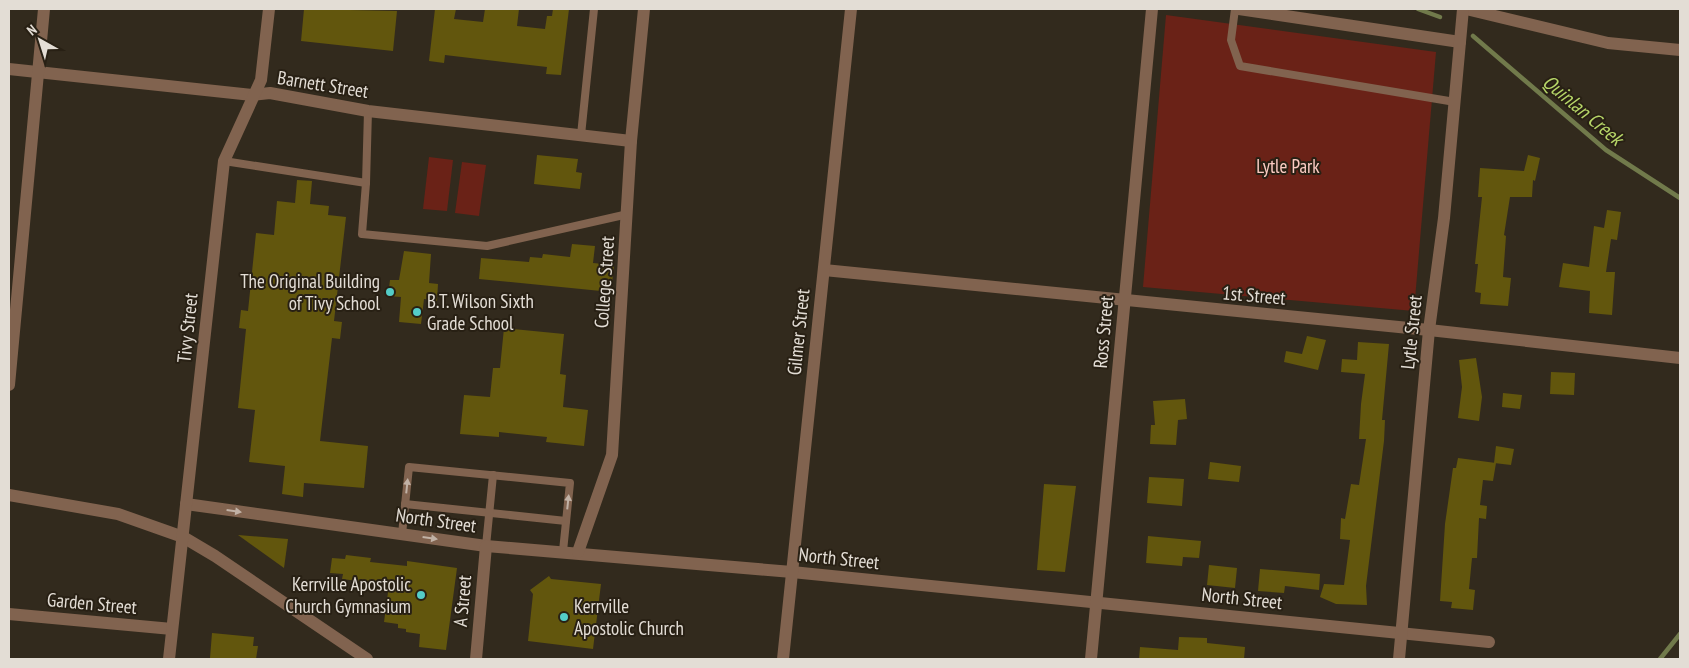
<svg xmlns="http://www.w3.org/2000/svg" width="1689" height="668" font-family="'PT Sans Narrow',sans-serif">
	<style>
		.green { fill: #6a2217 }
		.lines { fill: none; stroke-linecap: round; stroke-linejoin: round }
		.stream { stroke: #717a4b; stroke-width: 4.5 }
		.building { fill: #62560d }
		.service { stroke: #81634f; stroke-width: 8 }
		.minor { stroke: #81634f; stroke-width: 12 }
		.tertiary { stroke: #81634f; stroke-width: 12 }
		.oneway { fill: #c1b2a6 }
		.poi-dot { fill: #54cdc8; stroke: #282014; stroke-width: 2 }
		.labels { text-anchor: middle; stroke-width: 4; stroke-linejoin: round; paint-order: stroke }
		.street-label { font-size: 19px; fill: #e3ddd5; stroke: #282014 }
		.park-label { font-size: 19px; fill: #fcccc3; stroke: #282014 }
		.poi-label { font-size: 19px; fill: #e3ddd5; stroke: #282014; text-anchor: end }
		.water-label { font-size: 20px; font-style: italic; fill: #b6d568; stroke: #282014 }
	</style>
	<rect width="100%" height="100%" fill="#322a1d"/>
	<g class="green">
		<path d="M 1166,15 L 1436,52 L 1414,311 L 1143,287 Z"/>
		<path d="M 429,157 L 453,160 L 447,211 L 423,209 Z"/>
		<path d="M 462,162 L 486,165 L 479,216 L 455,213 Z"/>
	</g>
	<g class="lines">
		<g class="stream">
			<path d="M 1418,9 L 1440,17"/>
			<path d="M 1473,36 L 1606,150 L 1680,198"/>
			<path d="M 1660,659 L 1680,634"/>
		</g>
	</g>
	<g class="building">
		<path d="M 304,9 L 397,11 L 393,51 L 301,41 Z"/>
		<path d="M 435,9 L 456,9 L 454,19 L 483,22 L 485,9 L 519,9 L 517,26 L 545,29 L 547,16 L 552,16 L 553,9 L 569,9 L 561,75 L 546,74 L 547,67 L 445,55 L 444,63 L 429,61 Z"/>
		<path d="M 537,155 L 578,159 L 576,172 L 582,173 L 580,189 L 534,184 Z"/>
		<path d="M 1528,155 L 1540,158 L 1535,181 L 1533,180 L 1532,197 L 1510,197 L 1504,235 L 1506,236 L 1503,277 L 1511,278 L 1508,306 L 1480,304 L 1481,293 L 1475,292 L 1478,264 L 1475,264 L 1482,197 L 1478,197 L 1480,168 L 1524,171 Z"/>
		<path d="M 297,180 L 312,181 L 310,204 L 329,206 L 328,215 L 346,217 L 334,321 L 342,322 L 340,339 L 332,338 L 320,441 L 368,446 L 364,488 L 304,483 L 303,497 L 282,494 L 285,466 L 249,462 L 255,410 L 238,408 L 246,329 L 239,328 L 241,310 L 248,311 L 256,233 L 274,235 L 277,201 L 295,203 Z"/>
		<path d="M 1607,210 L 1621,212 L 1617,240 L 1611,239 L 1606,272 L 1615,272 L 1612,315 L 1589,313 L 1590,291 L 1559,287 L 1563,263 L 1589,267 L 1594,226 L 1604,228 Z"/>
		<path d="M 572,244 L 595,246 L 593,263 L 614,265 L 611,292 L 479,279 L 481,258 L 529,262 L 530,257 L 542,258 L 543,254 L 570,257 Z"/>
		<path d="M 404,251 L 431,254 L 429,283 L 438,284 L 437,301 L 424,299 L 421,324 L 399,322 L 401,297 L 388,296 L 390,280 L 399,280 Z"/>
		<path d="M 504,328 L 564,334 L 560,374 L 566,375 L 563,407 L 588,410 L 584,446 L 546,442 L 547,437 L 499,432 L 499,437 L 460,434 L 464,395 L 490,397 L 493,368 L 500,368 Z"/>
		<path d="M 1307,336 L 1326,340 L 1318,370 L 1284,362 L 1286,351 L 1302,354 Z"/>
		<path d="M 1358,342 L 1389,344 L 1382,420 L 1385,420 L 1384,441 L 1366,586 L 1367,605 L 1336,604 L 1320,597 L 1324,584 L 1344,585 L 1350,540 L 1340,539 L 1341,518 L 1345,519 L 1351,484 L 1359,485 L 1366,439 L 1359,439 L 1361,404 L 1365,374 L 1341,372 L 1342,359 L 1357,360 Z"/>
		<path d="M 1476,358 L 1482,397 L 1479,421 L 1458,418 L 1462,387 L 1459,360 Z"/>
		<path d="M 1551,372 L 1575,373 L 1574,395 L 1550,394 Z"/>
		<path d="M 1503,393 L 1522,395 L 1520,409 L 1502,407 Z"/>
		<path d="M 1185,399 L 1187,419 L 1178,420 L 1176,445 L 1150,444 L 1151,425 L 1155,425 L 1153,401 Z"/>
		<path d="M 1496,446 L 1514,449 L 1511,465 L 1494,463 Z"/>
		<path d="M 1458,458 L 1496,463 L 1493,481 L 1483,480 L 1480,505 L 1487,506 L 1486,519 L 1479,518 L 1477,558 L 1472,558 L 1469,589 L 1475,590 L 1473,610 L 1451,608 L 1452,602 L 1440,601 L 1445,524 L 1453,468 L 1456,468 Z"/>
		<path d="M 1210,462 L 1241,466 L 1239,482 L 1208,479 Z"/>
		<path d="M 1149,477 L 1184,479 L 1182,506 L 1147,503 Z"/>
		<path d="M 1044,484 L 1076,486 L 1065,572 L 1037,570 Z"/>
		<path d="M 238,535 L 288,539 L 284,568 Z"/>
		<path d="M 1148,536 L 1201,541 L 1199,558 L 1183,557 L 1182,566 L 1146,563 Z"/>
		<path d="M 346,555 L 371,558 L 370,562 L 407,566 L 407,561 L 457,568 L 446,650 L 419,647 L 420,634 L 406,632 L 406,629 L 398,628 L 398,624 L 384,622 L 389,585 L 342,579 L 343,574 L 330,573 L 332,558 L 345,559 Z"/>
		<path d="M 1209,565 L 1237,568 L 1235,588 L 1207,585 Z"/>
		<path d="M 1260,569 L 1320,574 L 1319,590 L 1285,586 L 1284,593 L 1258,591 Z"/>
		<path d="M 549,576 L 551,579 L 601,584 L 593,649 L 528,641 L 533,594 L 530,590 Z"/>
		<path d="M 212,633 L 254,637 L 253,646 L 258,646 L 256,659 L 210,658 Z"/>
		<path d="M 1179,637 L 1207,638 L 1207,643 L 1245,647 L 1244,659 L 1139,659 L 1140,647 L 1178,650 Z"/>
	</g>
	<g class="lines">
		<g class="service">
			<path d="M 1235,9 L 1231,40 L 1240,66 L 1455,102"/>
			<path d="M 368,111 L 366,183 L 362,234 L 487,246 L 628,214"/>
			<path d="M 581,135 L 594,9"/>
			<path d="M 224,161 L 366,183"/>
			<path d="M 405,504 L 566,521"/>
			<path d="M 402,534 L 409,467 L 570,483 L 563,551"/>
			<path d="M 486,546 L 493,475"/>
		</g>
		<g class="minor">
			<path d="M 1239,9 L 1460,42"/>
			<path d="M 1466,9 L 1608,43 L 1680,50"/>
			<path d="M 9,69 L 252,95 L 270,93 L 368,111 L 631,141"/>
			<path d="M 824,270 L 1429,330 L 1680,358"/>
			<path d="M 9,385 L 44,9"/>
			<path d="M 9,495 L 118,514 L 183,537"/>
			<path d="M 186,504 L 486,546 L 792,572 L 1489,642"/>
			<path d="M 578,552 L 612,455 L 631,141 L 644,9"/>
			<path d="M 9,614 L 172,629"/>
			<path d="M 476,659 L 486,546"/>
			<path d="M 783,659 L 851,9"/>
			<path d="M 1091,659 L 1152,9"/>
			<path d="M 1399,659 L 1429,330 L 1444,218 L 1463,9"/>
		</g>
		<g class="tertiary">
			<path d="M 183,537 L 215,556 L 367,659"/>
			<path d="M 169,659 L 224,161 L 261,80 L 269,9"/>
		</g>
	</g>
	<defs><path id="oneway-solid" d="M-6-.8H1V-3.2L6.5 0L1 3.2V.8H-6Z" transform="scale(1.25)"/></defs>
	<g class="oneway">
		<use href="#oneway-solid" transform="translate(407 486) rotate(-84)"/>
		<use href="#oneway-solid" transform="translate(568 502) rotate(-84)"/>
		<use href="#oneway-solid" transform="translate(234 511) rotate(8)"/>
		<use href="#oneway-solid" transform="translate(430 538) rotate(8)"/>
	</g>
	<g class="poi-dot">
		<circle cx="390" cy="292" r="5"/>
		<circle cx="417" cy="312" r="5"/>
		<circle cx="421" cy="595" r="5"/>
		<circle cx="564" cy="617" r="5"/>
	</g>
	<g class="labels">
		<g class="street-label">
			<text transform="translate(323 84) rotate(9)" y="7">Barnett Street</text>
			<text transform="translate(604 282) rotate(-86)" y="7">College Street</text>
			<text transform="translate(1254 295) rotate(5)" y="7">1st Street</text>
			<text transform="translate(187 328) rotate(-84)" y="7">Tivy Street</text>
			<text transform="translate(798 332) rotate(-84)" y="7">Gilmer Street</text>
			<text transform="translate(1103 332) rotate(-85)" y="7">Ross Street</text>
			<text transform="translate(1411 332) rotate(-84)" y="7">Lytle Street</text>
			<text transform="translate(436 520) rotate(8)" y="7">North Street</text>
			<text transform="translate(839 558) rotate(6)" y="7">North Street</text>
			<text transform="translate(1242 598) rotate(6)" y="7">North Street</text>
			<text transform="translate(462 601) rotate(-85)" y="7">A Street</text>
			<text transform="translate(92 603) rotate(5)" y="7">Garden Street</text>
		</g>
		<g class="park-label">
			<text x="1288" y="173">Lytle Park</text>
		</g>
		<g class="poi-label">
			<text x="380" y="288">The Original Building<tspan x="380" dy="22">of Tivy School</tspan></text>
			<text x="427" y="308" text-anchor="start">B.T. Wilson Sixth<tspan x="427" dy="22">Grade School</tspan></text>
			<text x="411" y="591">Kerrville Apostolic<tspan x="411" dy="22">Church Gymnasium</tspan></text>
			<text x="574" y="613" text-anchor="start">Kerrville<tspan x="574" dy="22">Apostolic Church</tspan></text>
		</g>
		<g class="water-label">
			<text transform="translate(1583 110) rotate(40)" y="7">Quinlan Creek</text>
		</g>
	</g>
	<rect width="1689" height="668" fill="none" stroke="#e3ddd5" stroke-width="20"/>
	<g transform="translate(40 40) rotate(321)" stroke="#282014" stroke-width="4" paint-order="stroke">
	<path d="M0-4L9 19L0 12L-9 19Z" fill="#e3ddd5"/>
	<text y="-8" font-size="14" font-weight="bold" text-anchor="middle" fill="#e3ddd5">N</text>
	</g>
</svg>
